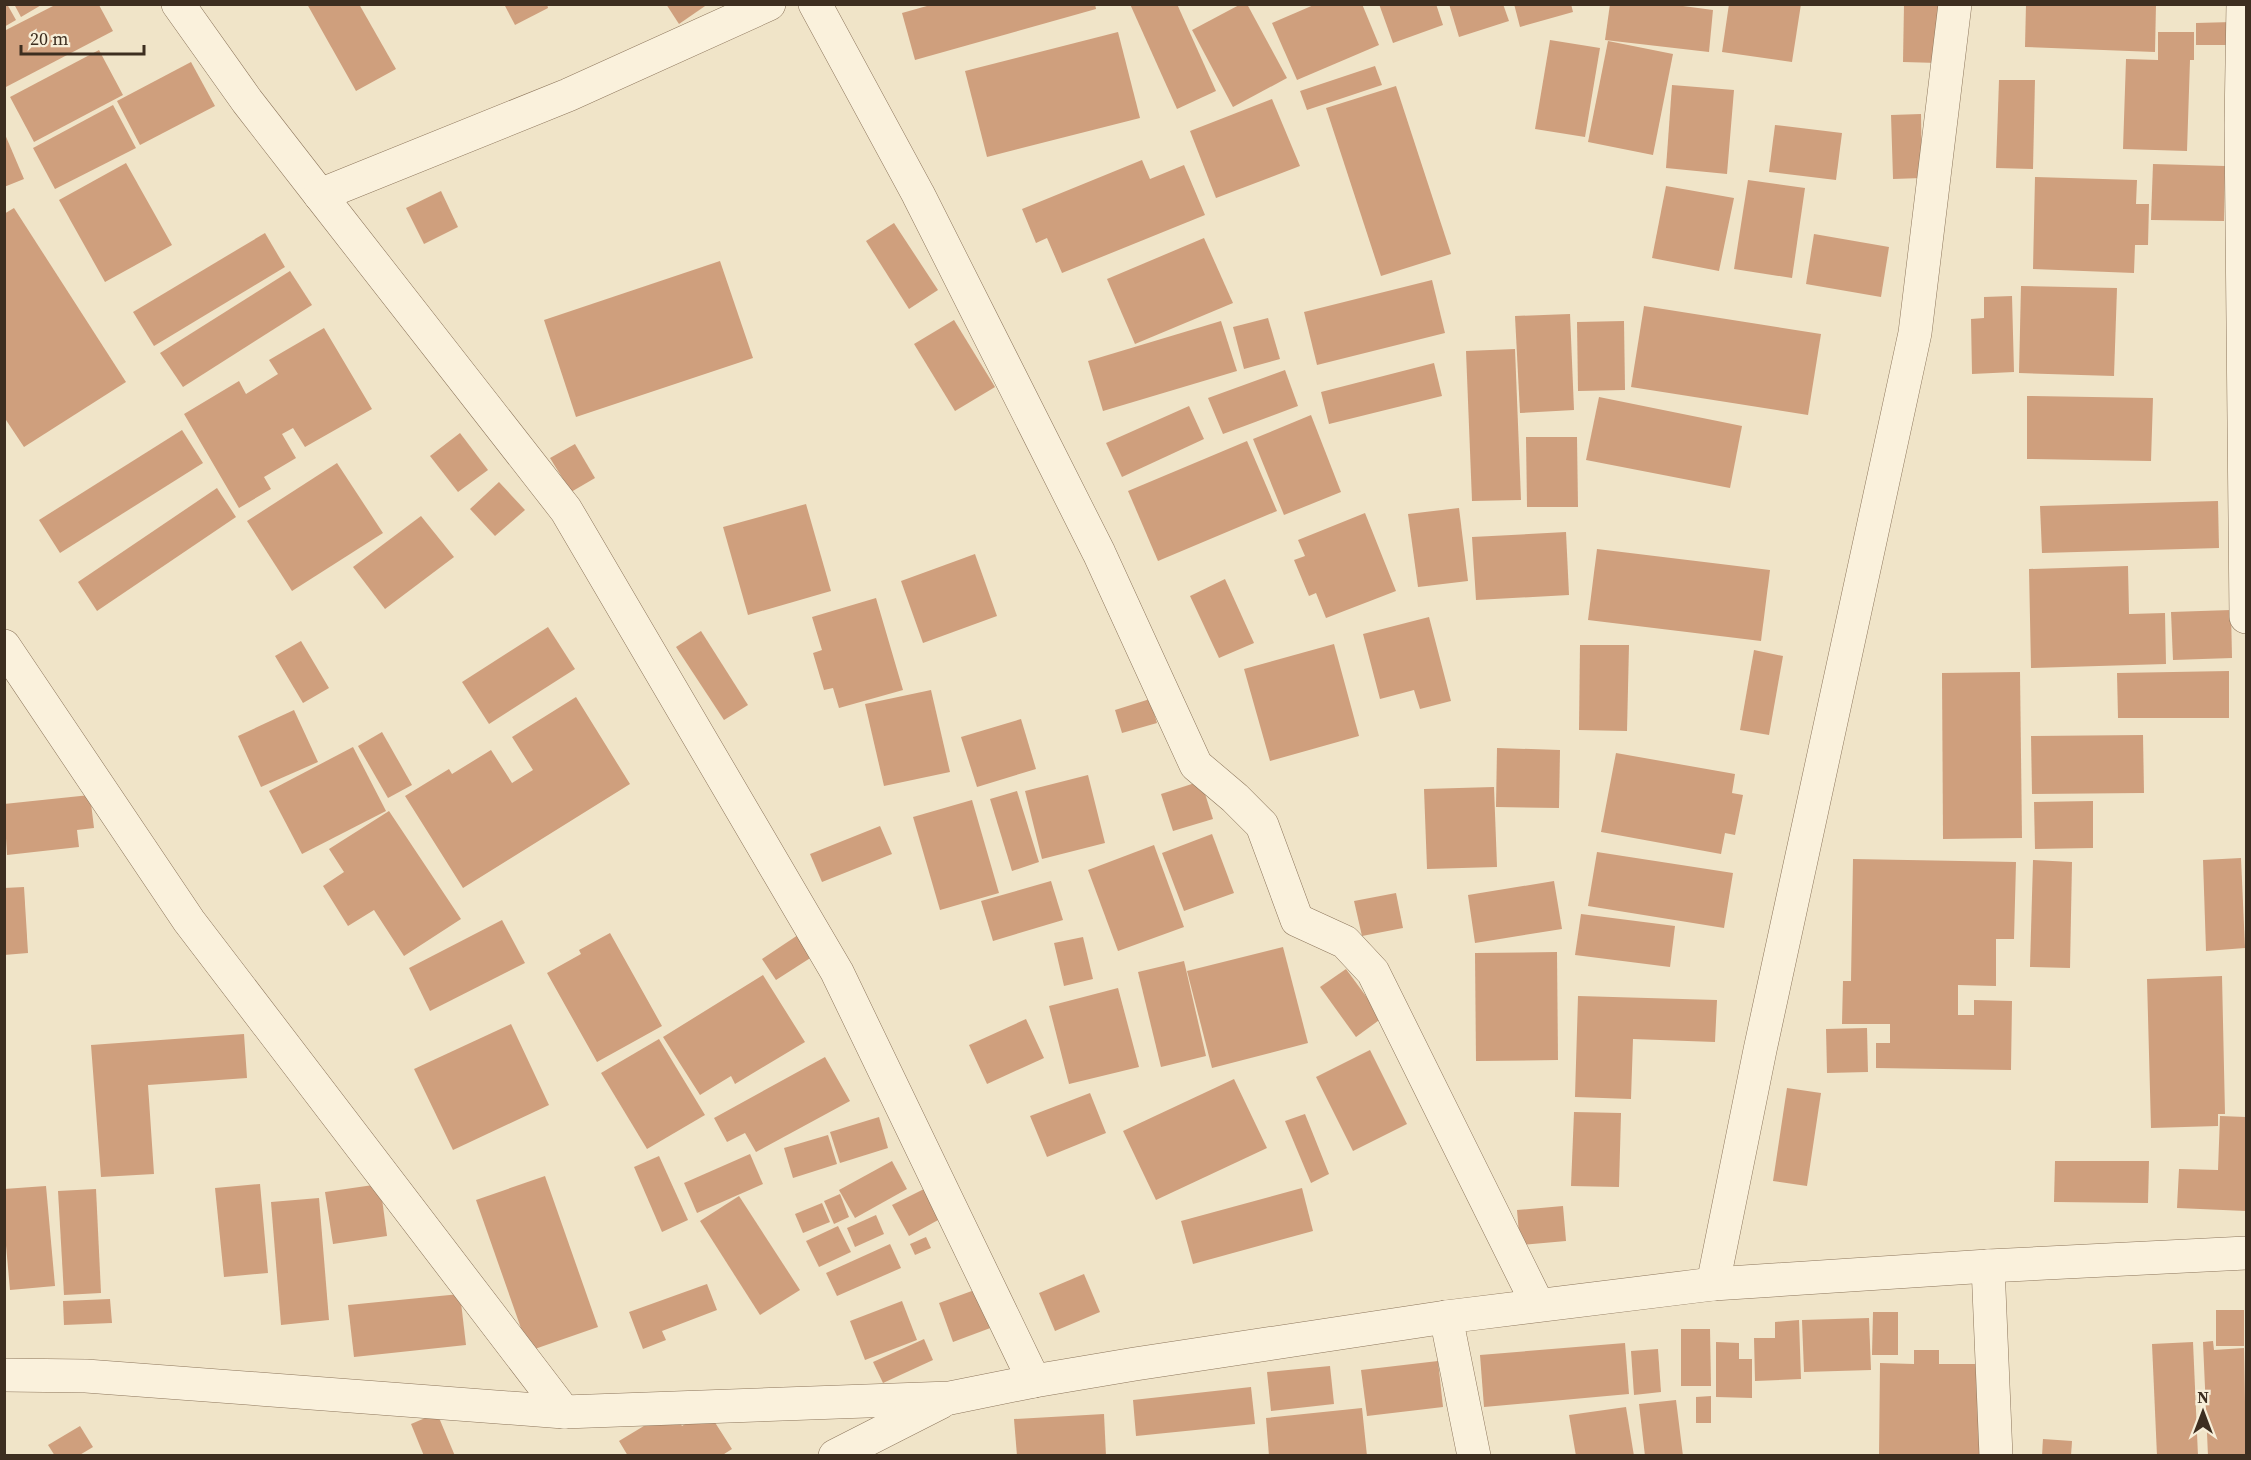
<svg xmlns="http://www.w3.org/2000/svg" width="2251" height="1460" font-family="'Source Serif 4',serif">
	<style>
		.building { fill: #cf9f7d }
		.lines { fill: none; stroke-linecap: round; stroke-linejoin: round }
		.minor-casing { stroke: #8d765c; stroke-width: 34 }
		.minor { stroke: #faf1dc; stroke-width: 33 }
	</style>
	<rect width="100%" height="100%" fill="#f0e4c8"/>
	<g class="building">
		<path d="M 4,4 L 7,4 L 16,20 L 4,27 Z"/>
		<path d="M 14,4 L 43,4 L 21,17 Z"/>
		<path d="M 307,4 L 359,4 L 396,69 L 356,91 Z"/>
		<path d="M 504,4 L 547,4 L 548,8 L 515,25 Z"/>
		<path d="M 666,4 L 708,4 L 679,24 Z"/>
		<path d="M 934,4 L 1095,4 L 1096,9 L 915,60 L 902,13 Z"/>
		<path d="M 1130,4 L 1177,4 L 1216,91 L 1177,109 Z"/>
		<path d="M 1241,4 L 1247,4 L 1287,78 L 1233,107 L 1192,30 Z"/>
		<path d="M 1316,4 L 1362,4 L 1379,45 L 1297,80 L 1272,23 Z"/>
		<path d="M 1379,4 L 1436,4 L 1443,25 L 1393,43 Z"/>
		<path d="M 1449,4 L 1503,4 L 1509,21 L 1459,37 Z"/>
		<path d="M 1514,4 L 1571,4 L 1573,12 L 1520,27 Z"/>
		<path d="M 1610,4 L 1668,4 L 1713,10 L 1709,52 L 1605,40 Z"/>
		<path d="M 1729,4 L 1801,4 L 1792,62 L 1722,52 Z"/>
		<path d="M 1904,4 L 1939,4 L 1938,63 L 1903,62 Z"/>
		<path d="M 2026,4 L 2156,4 L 2155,52 L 2025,47 Z"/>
		<path d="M 55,5 L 99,5 L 113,31 L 4,88 L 4,31 Z"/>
		<path d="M 2232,22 L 2232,45 L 2196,45 L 2196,23 Z"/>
		<path d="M 1118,32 L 1140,118 L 987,157 L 965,71 Z"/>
		<path d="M 2158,32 L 2194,32 L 2194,60 L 2190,60 L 2187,151 L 2123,149 L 2126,59 L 2158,60 Z"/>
		<path d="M 1550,40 L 1600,48 L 1585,137 L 1535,129 Z"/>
		<path d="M 1608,41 L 1673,54 L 1653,155 L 1588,142 Z"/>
		<path d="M 99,50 L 123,95 L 34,142 L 10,97 Z"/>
		<path d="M 191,62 L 215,106 L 140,145 L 117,101 Z"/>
		<path d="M 1375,66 L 1382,85 L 1307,110 L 1300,91 Z"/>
		<path d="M 1999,80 L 2035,80 L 2033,169 L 1996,168 Z"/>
		<path d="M 1672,85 L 1734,90 L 1727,174 L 1666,168 Z"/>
		<path d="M 1396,86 L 1451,254 L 1381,276 L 1326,108 Z"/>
		<path d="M 1272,99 L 1300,166 L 1216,198 L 1190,131 Z"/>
		<path d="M 113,105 L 136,148 L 55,189 L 33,148 Z"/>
		<path d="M 1921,114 L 1922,178 L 1893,179 L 1891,115 Z"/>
		<path d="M 1775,125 L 1842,133 L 1836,180 L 1769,172 Z"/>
		<path d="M 4,132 L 24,179 L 4,187 Z"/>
		<path d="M 1142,160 L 1150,179 L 1184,165 L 1205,215 L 1062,273 L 1047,238 L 1036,243 L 1022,209 Z"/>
		<path d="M 126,163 L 172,245 L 105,282 L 59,200 Z"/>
		<path d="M 2153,164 L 2225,166 L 2224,221 L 2151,220 Z"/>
		<path d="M 2035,177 L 2137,180 L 2136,204 L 2149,204 L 2148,245 L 2135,245 L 2134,273 L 2033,269 Z"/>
		<path d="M 1748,180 L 1805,188 L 1792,278 L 1734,269 Z"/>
		<path d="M 1666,186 L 1734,198 L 1719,271 L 1652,258 Z"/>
		<path d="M 441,191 L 458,227 L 424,244 L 406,208 Z"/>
		<path d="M 14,208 L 126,382 L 24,447 L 4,417 L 4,214 Z"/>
		<path d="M 894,223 L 938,290 L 909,309 L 866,241 Z"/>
		<path d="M 265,233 L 285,267 L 154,346 L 133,312 Z"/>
		<path d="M 1814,234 L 1889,247 L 1881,297 L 1806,284 Z"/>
		<path d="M 1204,238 L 1233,303 L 1135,344 L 1107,279 Z"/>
		<path d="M 720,261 L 753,358 L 576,417 L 544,320 Z"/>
		<path d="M 290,271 L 312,305 L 183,387 L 160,353 Z"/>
		<path d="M 1432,280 L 1445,333 L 1317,365 L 1304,312 Z"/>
		<path d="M 2021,286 L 2117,288 L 2114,376 L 2019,373 Z"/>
		<path d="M 2012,296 L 2014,372 L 1972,374 L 1971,319 L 1984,318 L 1984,297 Z"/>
		<path d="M 1644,306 L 1821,334 L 1808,415 L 1631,387 Z"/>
		<path d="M 1570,314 L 1574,410 L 1520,413 L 1515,316 Z"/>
		<path d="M 1268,318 L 1280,359 L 1244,369 L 1233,327 Z"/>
		<path d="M 954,320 L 995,387 L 955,411 L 914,344 Z"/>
		<path d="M 1221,321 L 1237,371 L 1103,411 L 1088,361 Z"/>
		<path d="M 1624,321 L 1625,390 L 1578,391 L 1577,322 Z"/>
		<path d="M 324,328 L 372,409 L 305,447 L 293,428 L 282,434 L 296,458 L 264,477 L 271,489 L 239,508 L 184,414 L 239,381 L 246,394 L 278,374 L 269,360 Z"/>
		<path d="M 1515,349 L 1521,500 L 1472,501 L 1466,351 Z"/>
		<path d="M 1434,363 L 1442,396 L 1329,424 L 1321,392 Z"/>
		<path d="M 1285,370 L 1298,406 L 1223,434 L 1208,398 Z"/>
		<path d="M 2027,396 L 2153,398 L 2151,461 L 2027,459 Z"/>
		<path d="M 1599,397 L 1742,426 L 1730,488 L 1586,460 Z"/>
		<path d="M 1189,406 L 1204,439 L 1122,477 L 1106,443 Z"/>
		<path d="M 1311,415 L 1341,492 L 1284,515 L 1253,439 Z"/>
		<path d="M 182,430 L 203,463 L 60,553 L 39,520 Z"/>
		<path d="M 460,433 L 488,470 L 458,492 L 430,456 Z"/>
		<path d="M 1526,437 L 1577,437 L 1578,507 L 1527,507 Z"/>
		<path d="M 1247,441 L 1277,511 L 1158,561 L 1128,491 Z"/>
		<path d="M 575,444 L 595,478 L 571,492 L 550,458 Z"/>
		<path d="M 337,463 L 383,533 L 292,591 L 247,521 Z"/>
		<path d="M 499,482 L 525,510 L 495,536 L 470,509 Z"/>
		<path d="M 217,488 L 236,517 L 97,611 L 78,582 Z"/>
		<path d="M 2218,501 L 2219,548 L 2042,553 L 2040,506 Z"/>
		<path d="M 806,504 L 831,591 L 748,615 L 723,527 Z"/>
		<path d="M 1459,508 L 1468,581 L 1418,587 L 1408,514 Z"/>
		<path d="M 1365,513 L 1396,591 L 1326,618 L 1316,593 L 1309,596 L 1294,560 L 1305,556 L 1298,540 Z"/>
		<path d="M 421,516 L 454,557 L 385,609 L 353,567 Z"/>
		<path d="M 1566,532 L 1569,595 L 1476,600 L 1472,537 Z"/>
		<path d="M 1597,549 L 1770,570 L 1761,641 L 1588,620 Z"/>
		<path d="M 975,554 L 997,616 L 923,643 L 901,581 Z"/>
		<path d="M 2128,566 L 2129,614 L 2165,613 L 2166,664 L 2031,668 L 2029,569 Z"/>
		<path d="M 1225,579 L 1254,643 L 1219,658 L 1190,596 Z"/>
		<path d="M 876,598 L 903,690 L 839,708 L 833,688 L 824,690 L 813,653 L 822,650 L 812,617 Z"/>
		<path d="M 2231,610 L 2232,658 L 2173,660 L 2171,612 Z"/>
		<path d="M 1429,617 L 1451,701 L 1420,709 L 1414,690 L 1380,699 L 1363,634 Z"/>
		<path d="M 548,627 L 575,669 L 489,724 L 462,682 Z"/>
		<path d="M 701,631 L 748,705 L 724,720 L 676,647 Z"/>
		<path d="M 301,641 L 329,688 L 303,703 L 275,656 Z"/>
		<path d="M 1334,644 L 1359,736 L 1270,761 L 1244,669 Z"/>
		<path d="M 1580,645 L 1629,645 L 1627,731 L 1579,730 Z"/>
		<path d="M 1754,650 L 1783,656 L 1769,735 L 1740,730 Z"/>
		<path d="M 2229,671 L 2229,718 L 2118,718 L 2117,673 Z"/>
		<path d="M 2020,672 L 2022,838 L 1943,839 L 1942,673 Z"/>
		<path d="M 931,690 L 950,772 L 884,786 L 865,704 Z"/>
		<path d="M 576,697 L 630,784 L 463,888 L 405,796 L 449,769 L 452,774 L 491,750 L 512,783 L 533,770 L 512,737 Z"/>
		<path d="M 1150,699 L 1157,723 L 1122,733 L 1115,710 Z"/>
		<path d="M 294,710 L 318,762 L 261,787 L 238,736 Z"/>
		<path d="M 1021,719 L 1036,769 L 977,787 L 961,737 Z"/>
		<path d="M 382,732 L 412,785 L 388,798 L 358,746 Z"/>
		<path d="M 2143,735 L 2144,793 L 2032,794 L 2031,736 Z"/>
		<path d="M 353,747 L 386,811 L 302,854 L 269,791 Z"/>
		<path d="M 1497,748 L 1560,750 L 1559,808 L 1496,807 Z"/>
		<path d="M 1616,753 L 1735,774 L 1732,793 L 1743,795 L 1735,835 L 1725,833 L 1721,854 L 1601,832 Z"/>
		<path d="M 1088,775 L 1105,843 L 1042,859 L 1025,791 Z"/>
		<path d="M 1201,781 L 1213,819 L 1173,831 L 1161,794 Z"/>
		<path d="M 1494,787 L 1497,867 L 1427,869 L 1424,789 Z"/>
		<path d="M 1017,791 L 1039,862 L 1012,871 L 990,799 Z"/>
		<path d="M 90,795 L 94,828 L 77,830 L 79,847 L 7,855 L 4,804 Z"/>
		<path d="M 972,800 L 999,893 L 940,910 L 913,817 Z"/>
		<path d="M 2093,801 L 2093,848 L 2035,849 L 2034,802 Z"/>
		<path d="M 389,811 L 461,919 L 404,956 L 374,910 L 348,926 L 323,886 L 344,872 L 329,849 Z"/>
		<path d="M 880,826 L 892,854 L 822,882 L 810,854 Z"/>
		<path d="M 1212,834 L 1234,893 L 1184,911 L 1162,853 Z"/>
		<path d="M 1154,845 L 1184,927 L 1118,951 L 1088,870 Z"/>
		<path d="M 1597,852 L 1733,873 L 1724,928 L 1588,906 Z"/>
		<path d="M 2241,858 L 2245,948 L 2206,951 L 2203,860 Z"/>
		<path d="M 1853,859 L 2016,862 L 2014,939 L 1996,939 L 1996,986 L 1958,985 L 1958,1015 L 1974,1015 L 1974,1000 L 2012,1001 L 2011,1070 L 1876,1068 L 1876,1043 L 1890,1043 L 1890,1024 L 1842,1024 L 1843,981 L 1851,981 Z"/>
		<path d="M 2033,860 L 2072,862 L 2070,968 L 2030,967 Z"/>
		<path d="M 1051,881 L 1063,920 L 993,941 L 981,901 Z"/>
		<path d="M 1554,881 L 1562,929 L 1475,943 L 1468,895 Z"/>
		<path d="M 24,887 L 28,953 L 4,955 L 4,888 Z"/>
		<path d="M 1396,893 L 1403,928 L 1362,936 L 1354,901 Z"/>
		<path d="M 1581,914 L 1675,926 L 1670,967 L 1575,955 Z"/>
		<path d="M 502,920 L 525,963 L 430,1011 L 409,968 Z"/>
		<path d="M 610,933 L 662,1026 L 597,1062 L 547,973 L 581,954 L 579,950 Z"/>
		<path d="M 801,933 L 815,955 L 776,980 L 762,959 Z"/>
		<path d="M 1083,937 L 1093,979 L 1064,986 L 1054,943 Z"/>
		<path d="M 1283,947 L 1308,1043 L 1212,1068 L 1187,971 Z"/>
		<path d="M 1557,952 L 1558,1060 L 1476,1061 L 1475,953 Z"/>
		<path d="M 1184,961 L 1206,1056 L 1161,1067 L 1138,972 Z"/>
		<path d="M 1346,969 L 1382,1018 L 1356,1037 L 1320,987 Z"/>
		<path d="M 763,975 L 805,1042 L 735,1084 L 731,1076 L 700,1095 L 663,1037 Z"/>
		<path d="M 2222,976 L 2225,1114 L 2218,1114 L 2218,1126 L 2151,1128 L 2147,979 Z"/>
		<path d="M 1118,988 L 1139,1067 L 1069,1084 L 1049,1006 Z"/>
		<path d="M 1578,996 L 1717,1000 L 1715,1042 L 1633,1039 L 1631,1099 L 1575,1097 Z"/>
		<path d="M 1026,1019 L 1044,1058 L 987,1084 L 969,1045 Z"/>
		<path d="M 511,1024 L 549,1105 L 453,1150 L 414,1069 Z"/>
		<path d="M 1867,1028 L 1868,1072 L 1827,1073 L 1826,1029 Z"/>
		<path d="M 244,1034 L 247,1078 L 148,1085 L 154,1174 L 101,1177 L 91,1045 Z"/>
		<path d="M 659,1039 L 705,1115 L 647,1149 L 601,1073 Z"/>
		<path d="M 1370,1050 L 1407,1124 L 1353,1151 L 1316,1077 Z"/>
		<path d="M 825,1057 L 850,1101 L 756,1152 L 745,1133 L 727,1142 L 714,1118 Z"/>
		<path d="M 1234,1079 L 1267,1148 L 1156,1200 L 1123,1131 Z"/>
		<path d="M 1787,1088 L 1821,1093 L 1807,1186 L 1773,1181 Z"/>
		<path d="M 1090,1093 L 1106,1133 L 1047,1157 L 1030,1116 Z"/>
		<path d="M 1574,1112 L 1621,1113 L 1619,1187 L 1571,1186 Z"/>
		<path d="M 1305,1114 L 1329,1174 L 1311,1183 L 1285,1121 Z"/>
		<path d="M 2220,1116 L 2246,1117 L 2246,1211 L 2177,1208 L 2179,1169 L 2218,1170 Z"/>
		<path d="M 879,1117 L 888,1148 L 840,1163 L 830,1132 Z"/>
		<path d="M 828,1135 L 837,1164 L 793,1178 L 784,1148 Z"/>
		<path d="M 750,1154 L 763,1184 L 697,1213 L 684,1183 Z"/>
		<path d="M 659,1156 L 688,1220 L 662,1232 L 634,1167 Z"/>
		<path d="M 892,1161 L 907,1189 L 855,1218 L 839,1190 Z"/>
		<path d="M 2055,1161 L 2149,1161 L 2148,1203 L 2054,1202 Z"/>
		<path d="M 545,1176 L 598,1327 L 529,1351 L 476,1200 Z"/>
		<path d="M 260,1184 L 268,1273 L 224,1277 L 215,1188 Z"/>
		<path d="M 380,1184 L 387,1236 L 333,1244 L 325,1192 Z"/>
		<path d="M 46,1186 L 55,1286 L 10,1290 L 4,1223 L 4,1189 Z"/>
		<path d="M 1302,1188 L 1313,1231 L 1193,1264 L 1181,1221 Z"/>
		<path d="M 96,1189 L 101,1293 L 64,1295 L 58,1191 Z"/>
		<path d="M 924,1189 L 940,1219 L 909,1236 L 892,1205 Z"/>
		<path d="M 840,1194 L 849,1217 L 834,1224 L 824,1201 Z"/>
		<path d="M 739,1196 L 800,1290 L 760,1315 L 700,1221 Z"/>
		<path d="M 319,1198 L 329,1320 L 281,1325 L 271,1202 Z"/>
		<path d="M 822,1203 L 830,1222 L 803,1233 L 795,1214 Z"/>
		<path d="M 1563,1206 L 1566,1241 L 1520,1245 L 1517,1210 Z"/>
		<path d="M 876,1215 L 884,1234 L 855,1247 L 847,1228 Z"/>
		<path d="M 838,1226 L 851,1252 L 819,1267 L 806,1241 Z"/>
		<path d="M 926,1237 L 931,1248 L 915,1255 L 910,1244 Z"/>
		<path d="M 890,1244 L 901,1268 L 837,1296 L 826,1273 Z"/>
		<path d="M 1084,1274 L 1100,1312 L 1055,1331 L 1039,1293 Z"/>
		<path d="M 707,1284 L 717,1310 L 662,1331 L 666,1340 L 643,1349 L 629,1312 Z"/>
		<path d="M 980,1288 L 993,1327 L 953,1342 L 939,1303 Z"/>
		<path d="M 460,1294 L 466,1345 L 354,1357 L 348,1305 Z"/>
		<path d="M 110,1299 L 112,1323 L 64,1325 L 63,1301 Z"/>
		<path d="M 902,1301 L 917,1340 L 865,1360 L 850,1321 Z"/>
		<rect x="2216" y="1310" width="28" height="36"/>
		<path d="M 1873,1312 L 1898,1312 L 1898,1355 L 1872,1355 Z"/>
		<path d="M 1869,1318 L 1871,1370 L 1804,1372 L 1802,1320 Z"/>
		<path d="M 1799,1320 L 1801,1379 L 1755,1381 L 1754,1338 L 1775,1338 L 1775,1322 Z"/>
		<path d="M 1681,1329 L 1710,1329 L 1711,1386 L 1681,1386 Z"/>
		<path d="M 924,1339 L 933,1360 L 883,1383 L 873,1362 Z"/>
		<path d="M 2213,1341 L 2214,1350 L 2244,1348 L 2246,1456 L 2208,1456 L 2203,1342 Z"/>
		<path d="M 1716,1342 L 1739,1343 L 1739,1359 L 1752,1359 L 1752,1398 L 1716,1397 Z"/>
		<path d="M 2193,1342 L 2198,1456 L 2157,1456 L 2152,1344 Z"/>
		<path d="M 1625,1343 L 1629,1394 L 1484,1407 L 1480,1355 Z"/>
		<path d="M 1658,1349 L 1661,1392 L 1634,1395 L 1631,1351 Z"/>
		<path d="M 1914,1350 L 1939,1350 L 1939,1364 L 1979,1364 L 1979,1456 L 1879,1456 L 1880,1363 L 1914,1364 Z"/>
		<path d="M 1438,1361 L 1443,1407 L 1367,1416 L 1361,1370 Z"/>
		<path d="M 1330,1366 L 1334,1404 L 1271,1411 L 1267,1372 Z"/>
		<path d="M 1251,1387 L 1255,1424 L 1136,1436 L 1133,1400 Z"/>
		<path d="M 1711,1396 L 1711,1423 L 1696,1423 L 1696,1397 Z"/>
		<path d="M 1676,1400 L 1683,1456 L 1645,1456 L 1639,1404 Z"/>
		<path d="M 1626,1407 L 1634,1456 L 1576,1456 L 1569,1415 Z"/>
		<path d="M 1362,1408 L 1367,1456 L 1269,1456 L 1266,1418 Z"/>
		<path d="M 672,1409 L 682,1426 L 707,1410 L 732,1449 L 721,1456 L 628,1456 L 619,1441 Z"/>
		<path d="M 437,1413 L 455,1456 L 424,1456 L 411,1424 Z"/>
		<path d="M 1104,1414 L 1106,1456 L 1017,1456 L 1014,1419 Z"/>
		<path d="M 80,1426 L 93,1447 L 78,1456 L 55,1456 L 48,1445 Z"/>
		<path d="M 2043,1439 L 2072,1441 L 2071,1456 L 2042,1456 Z"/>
	</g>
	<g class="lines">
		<defs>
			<g id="minor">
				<path d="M 178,4 L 247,101 L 320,195 L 566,510 L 837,972 L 1034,1381"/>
				<path d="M 815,4 L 918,194 L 1099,553 L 1196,765 L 1235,798 L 1262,825 L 1297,920 L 1345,942 L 1373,972 L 1538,1305"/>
				<path d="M 2243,4 L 2241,125 L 2246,617"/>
				<path d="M 320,195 L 568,95 L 769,4"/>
				<path d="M 4,646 L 189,921 L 564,1412"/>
				<path d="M 1988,1266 L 1996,1456"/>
				<path d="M 1713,1284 L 1760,1050 L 1915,333 L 1955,4"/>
				<path d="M 1446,1317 L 1474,1456"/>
				<path d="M 4,1375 L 86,1376 L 564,1412 L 950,1398 L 1034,1381 L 1135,1364 L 1446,1317 L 1713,1284 L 1988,1266 L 2246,1253"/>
				<path d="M 835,1456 L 941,1402"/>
			</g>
		</defs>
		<use href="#minor" class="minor-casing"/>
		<use href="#minor" class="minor"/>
	</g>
	<rect width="2251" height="1460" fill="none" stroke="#3d2e20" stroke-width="12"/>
	<g transform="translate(2203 1412)" stroke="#f7eed8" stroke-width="4.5" paint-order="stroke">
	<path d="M0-4.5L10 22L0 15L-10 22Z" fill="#3d2e20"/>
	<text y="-9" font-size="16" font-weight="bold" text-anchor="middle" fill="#3d2e20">N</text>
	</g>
	<path d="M21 45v9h123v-9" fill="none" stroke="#3d2e20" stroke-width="3"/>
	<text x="30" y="45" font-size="18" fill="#3d2e20" stroke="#f7eed8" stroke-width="4.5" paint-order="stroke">20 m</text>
</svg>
